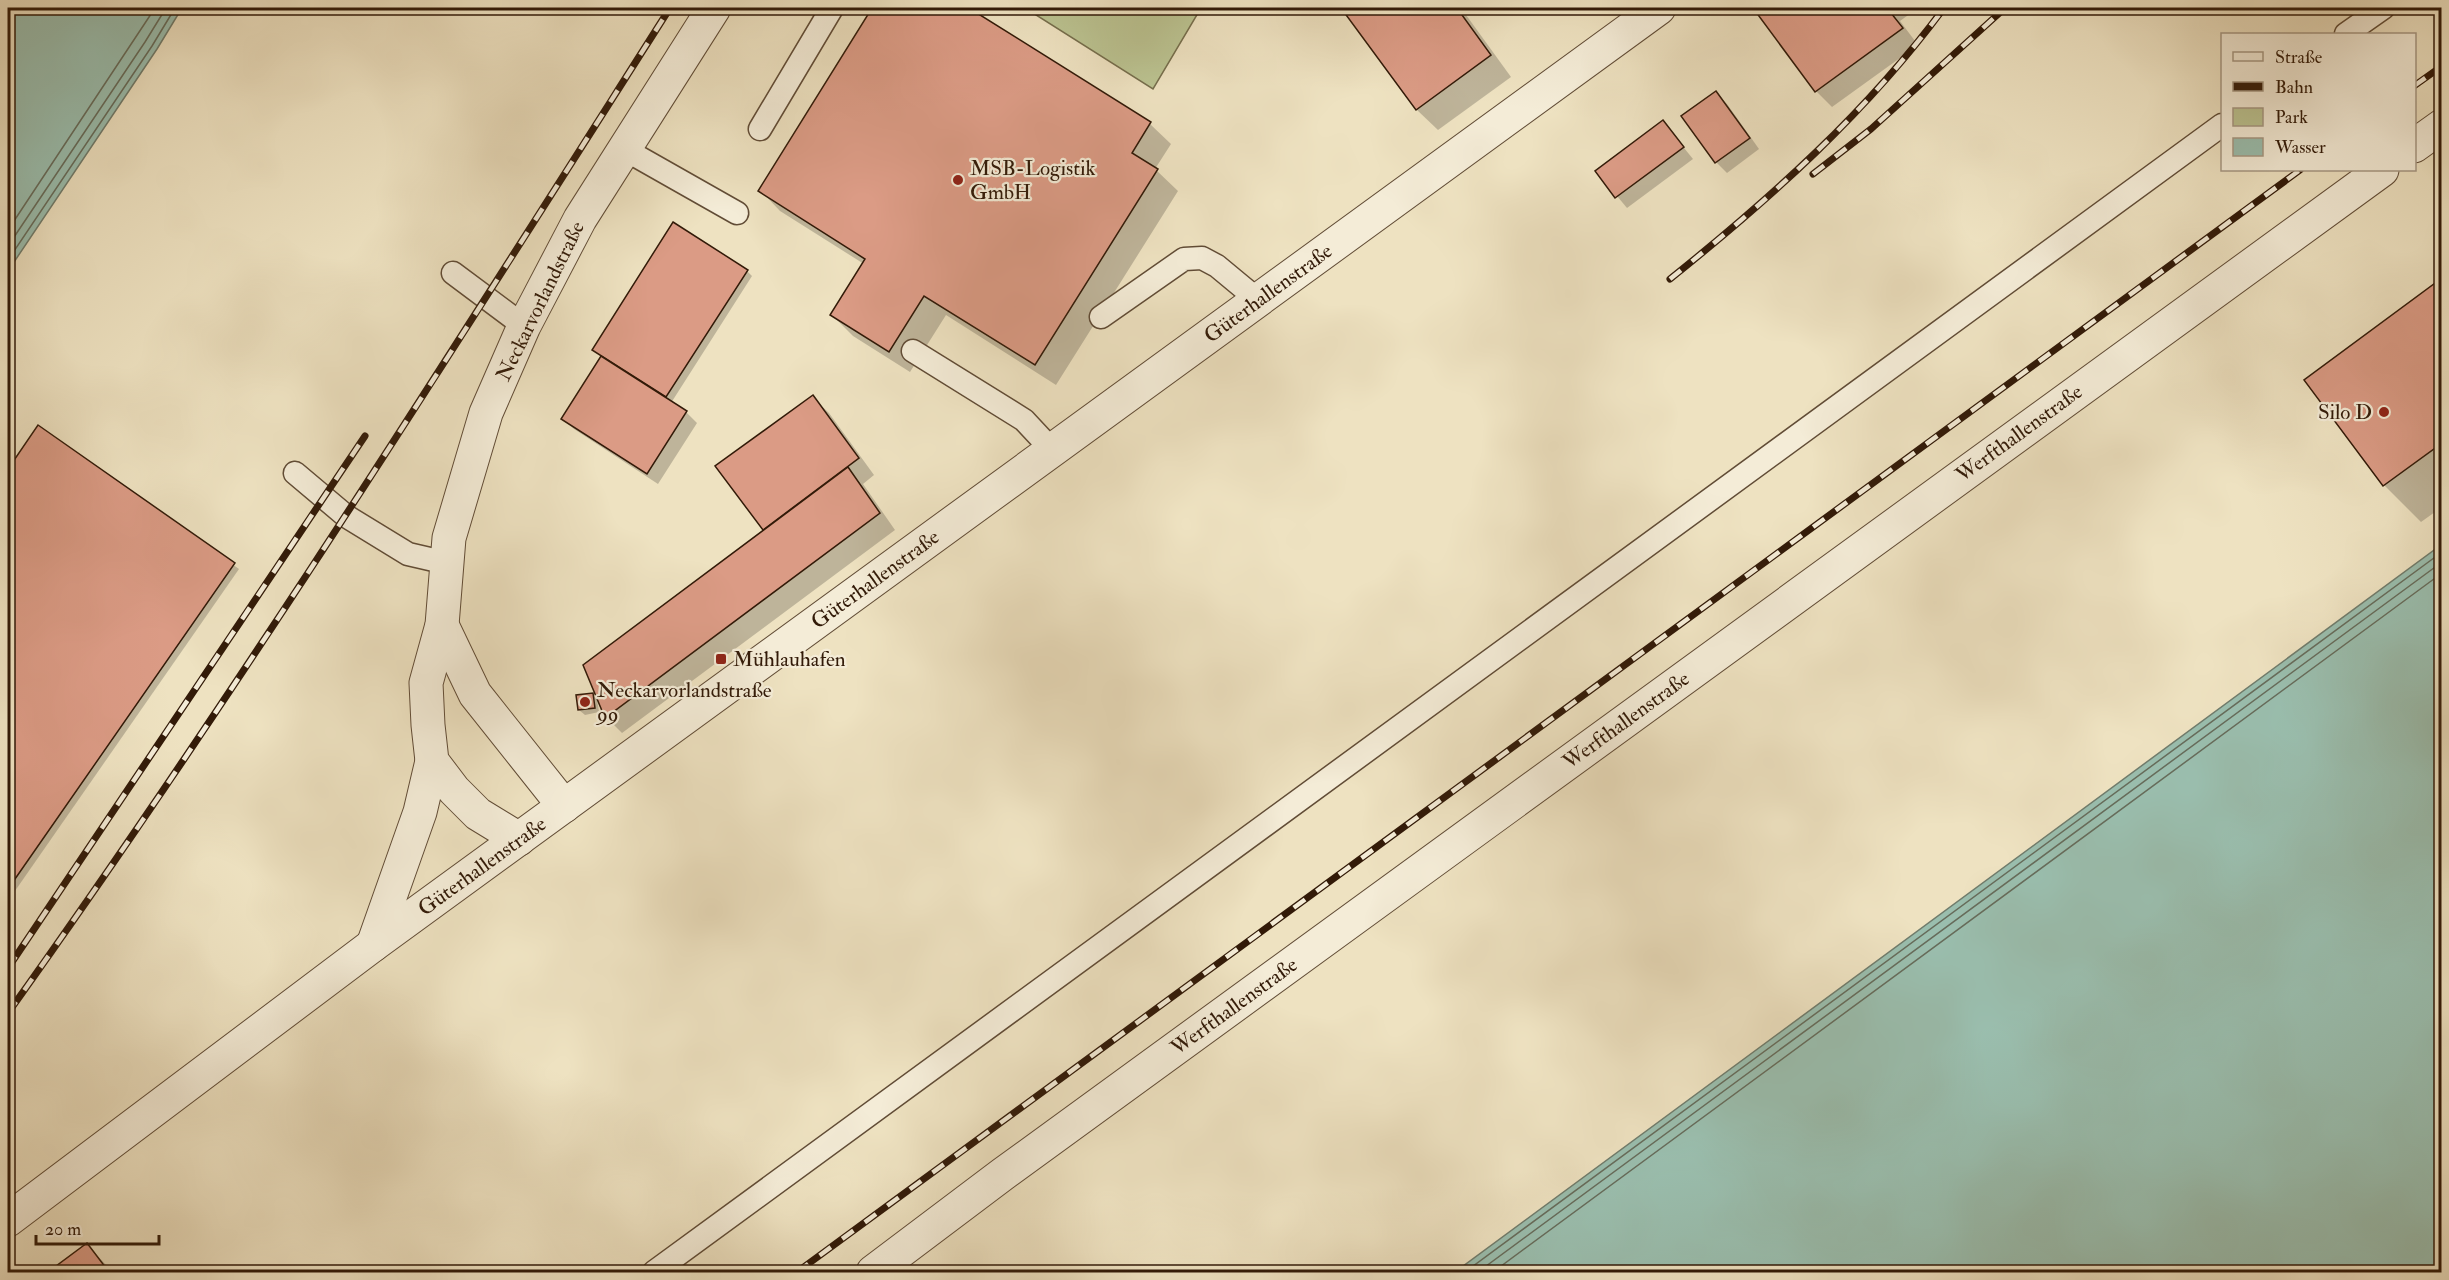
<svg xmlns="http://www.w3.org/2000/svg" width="2449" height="1280" font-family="'IM FELL Double Pica',serif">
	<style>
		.green { fill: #bbc391; stroke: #766e4c; stroke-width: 1.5 }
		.water { fill: #9abeae; stroke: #707c6c; stroke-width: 1.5 }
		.shadow { fill: #0003 }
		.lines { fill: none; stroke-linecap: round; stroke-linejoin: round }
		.shore { stroke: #666c5b; stroke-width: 1.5 }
		.building { fill: #db9b85; stroke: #321a08; stroke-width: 1.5 }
		.lane-casing { stroke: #614c36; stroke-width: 25 }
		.street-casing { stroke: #614c36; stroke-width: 35 }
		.lane { stroke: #f4ecd7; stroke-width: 22 }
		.street { stroke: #f4ecd7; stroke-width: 33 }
		.rail-casing { stroke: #321a08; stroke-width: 7 }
		.rail { stroke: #f4ecd7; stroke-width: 4.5; stroke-dasharray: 14; stroke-linecap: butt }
		.poi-dot { fill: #8f2418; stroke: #f4ecd7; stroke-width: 2 }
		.labels { text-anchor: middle; stroke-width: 4.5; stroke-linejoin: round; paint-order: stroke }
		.poi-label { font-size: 21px; fill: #321a08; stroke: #f4ecd7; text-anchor: start }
		.street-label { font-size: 21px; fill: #321a08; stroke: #f4ecd7 }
	</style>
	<rect width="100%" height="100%" fill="#eee2c1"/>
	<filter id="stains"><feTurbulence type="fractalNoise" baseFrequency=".00333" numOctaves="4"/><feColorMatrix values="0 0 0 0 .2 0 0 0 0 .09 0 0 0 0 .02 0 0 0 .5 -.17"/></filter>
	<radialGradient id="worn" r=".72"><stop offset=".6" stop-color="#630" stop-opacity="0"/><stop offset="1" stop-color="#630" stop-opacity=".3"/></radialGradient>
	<path class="green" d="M 1025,8 L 1201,8 L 1153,89 Z"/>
	<g class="water">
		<path d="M 8,8 L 182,8 L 157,49 L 8,271 Z"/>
		<path d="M 2441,545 L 2441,1272 L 1455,1272 Z"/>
	</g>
	<g class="shadow">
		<path d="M 874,8 L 966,8 L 1150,124 L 1171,144 L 1155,169 L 1178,191 L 1056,385 L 946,315 L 910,372 L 853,336 L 832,315 L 864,264 L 780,211 L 760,190 Z"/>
		<path d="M 1343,8 L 1461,8 L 1511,77 L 1438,130 L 1417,110 Z"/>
		<path d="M 1755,8 L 1907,8 L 1911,13 L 1900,21 L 1918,45 L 1832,107 L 1816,91 Z"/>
		<path d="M 1716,93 L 1727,104 L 1759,149 L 1727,173 L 1716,162 L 1683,117 Z"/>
		<path d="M 1663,122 L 1693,159 L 1627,208 L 1597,172 Z"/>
		<path d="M 747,271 L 752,276 L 671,403 L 686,412 L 697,423 L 658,484 L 574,429 L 563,419 L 603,357 L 594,349 Z"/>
		<path d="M 2442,280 L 2442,507 L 2421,522 L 2384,485 L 2306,381 Z"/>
		<path d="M 812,397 L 829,413 L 874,475 L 863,484 L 895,530 L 622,733 L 606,717 L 765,530 L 717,467 Z"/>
		<path d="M 39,427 L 239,569 L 8,901 L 8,472 Z"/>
		<path d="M 592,694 L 597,699 L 599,712 L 585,715 L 579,710 Z"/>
		<path d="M 87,1245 L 113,1272 L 50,1272 Z"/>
	</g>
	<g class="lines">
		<g class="shore">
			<path d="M 8,230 L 155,8"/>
			<path d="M 8,246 L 145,42 L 166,8"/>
			<path d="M 8,260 L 152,46 L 175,8"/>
			<path d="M 1465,1272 L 2442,552"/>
			<path d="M 1478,1272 L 2442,562"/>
			<path d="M 1493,1272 L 2442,573"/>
		</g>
	</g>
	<g class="building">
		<path d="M 872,8 L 969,8 L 1151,122 L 1132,153 L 1158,169 L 1035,365 L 924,296 L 889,352 L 830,315 L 865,259 L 758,191 Z"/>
		<path d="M 1341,8 L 1457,8 L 1491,55 L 1416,110 Z"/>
		<path d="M 1753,8 L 1887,8 L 1903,28 L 1815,92 Z"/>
		<path d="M 1716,91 L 1750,138 L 1715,163 L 1681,116 Z"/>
		<path d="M 1663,120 L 1684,147 L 1615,198 L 1595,171 Z"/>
		<path d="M 673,222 L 748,270 L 666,397 L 592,350 Z"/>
		<path d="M 2442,278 L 2442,443 L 2383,486 L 2304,380 Z"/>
		<path d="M 601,356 L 687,411 L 647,474 L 561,419 Z"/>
		<path d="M 813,395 L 859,458 L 763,530 L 715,466 Z"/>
		<path d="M 38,425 L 235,563 L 8,889 L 8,469 Z"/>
		<path d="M 848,467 L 880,513 L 605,718 L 583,665 Z"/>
		<path d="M 593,693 L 595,708 L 578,710 L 576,695 Z"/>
		<path d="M 87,1243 L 109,1272 L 48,1272 Z"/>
	</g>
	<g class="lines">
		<defs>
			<g id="lane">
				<path d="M 2346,34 L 2383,8"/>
				<path d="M 760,129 L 832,8"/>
				<path d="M 624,149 L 737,213"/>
				<path d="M 453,273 L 524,326"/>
				<path d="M 1101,317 L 1184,259 L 1202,258 L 1217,266 L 1258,300"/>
				<path d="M 913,351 L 1024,420 L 1052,450"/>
				<path d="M 295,473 L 346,516 L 408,554 L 447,563"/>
				<path d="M 654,1272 L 2222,125"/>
			</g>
			<g id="street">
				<path d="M 2414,146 L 2442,126"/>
				<path d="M 442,625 L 475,694 L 564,806"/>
				<path d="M 519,839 L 478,814 L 454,790 L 432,761 L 428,725 L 426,683 L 442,625 L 449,538 L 486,413 L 524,326 L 580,219 L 714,8"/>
				<path d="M 373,945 L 420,812 L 432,761"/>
				<path d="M 8,1220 L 373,945 L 1659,8"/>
				<path d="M 873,1272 L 1003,1174 L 2382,170"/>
			</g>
		</defs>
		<use href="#lane" class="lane-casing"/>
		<use href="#street" class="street-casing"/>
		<use href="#lane" class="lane"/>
		<use href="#street" class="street"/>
		<defs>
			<g id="rail">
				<path d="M 2414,86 L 2442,66"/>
				<path d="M 1813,174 L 1871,129 L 2005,8"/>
				<path d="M 1670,279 C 1771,198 1867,112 1944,8"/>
				<path d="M 8,968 L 365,436"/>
				<path d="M 8,1013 C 241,687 455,346 670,8"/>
				<path d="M 797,1272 L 2300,170"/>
			</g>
		</defs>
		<use href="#rail" class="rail-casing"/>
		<use href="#rail" class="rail"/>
	</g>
	<g class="poi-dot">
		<circle cx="958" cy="180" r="6"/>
		<circle cx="2384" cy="412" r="6"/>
		<rect x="715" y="653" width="12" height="12" rx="3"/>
		<circle cx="585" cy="702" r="6"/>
	</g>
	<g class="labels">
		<g class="poi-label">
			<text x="970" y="175">MSB-Logistik<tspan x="970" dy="24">GmbH</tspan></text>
			<text x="2372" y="419" text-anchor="end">Silo D</text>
			<text x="733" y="666">Mühlauhafen</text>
			<text x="597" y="697">Neckarvorlandstraße<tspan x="597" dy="24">99</tspan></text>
		</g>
		<g class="street-label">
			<text transform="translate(1268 293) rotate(-36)" y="7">Güterhallenstraße</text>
			<text transform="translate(540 301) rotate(-64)" y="7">Neckarvorlandstraße</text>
			<text transform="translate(2019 433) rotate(-36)" y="7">Werfthallenstraße</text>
			<text transform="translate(875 579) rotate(-36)" y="7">Güterhallenstraße</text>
			<text transform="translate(1626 720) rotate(-36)" y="7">Werfthallenstraße</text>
			<text transform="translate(482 866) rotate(-36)" y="7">Güterhallenstraße</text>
			<text transform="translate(1234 1006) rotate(-36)" y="7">Werfthallenstraße</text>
		</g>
	</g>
	<rect width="2449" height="1280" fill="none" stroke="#eee2c1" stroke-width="30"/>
	<rect x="9" y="9" width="2431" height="1262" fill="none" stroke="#321a08" stroke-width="3"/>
	<rect x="15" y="15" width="2419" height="1250" fill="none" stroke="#321a08" stroke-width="1.5"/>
	<rect x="2221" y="33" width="195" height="138" fill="#f4ecd7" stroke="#a69884" stroke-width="1.5"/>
	<rect x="2233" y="52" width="30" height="9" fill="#f4ecd7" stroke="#a69884" stroke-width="1.5"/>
	<text x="2275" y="63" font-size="18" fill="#321a08">Straße</text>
	<rect x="2233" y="82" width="30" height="9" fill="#321a08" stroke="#a69884" stroke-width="1.5"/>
	<text x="2275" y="93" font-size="18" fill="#321a08">Bahn</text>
	<rect x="2233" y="108" width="30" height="18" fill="#bbc391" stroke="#a69884" stroke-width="1.5"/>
	<text x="2275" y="123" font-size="18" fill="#321a08">Park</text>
	<rect x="2233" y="138" width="30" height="18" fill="#9abeae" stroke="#a69884" stroke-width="1.5"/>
	<text x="2275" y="153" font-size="18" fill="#321a08">Wasser</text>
	<path d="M36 1235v9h123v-9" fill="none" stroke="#321a08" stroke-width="3"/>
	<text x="45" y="1235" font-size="18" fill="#321a08" stroke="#f4ecd7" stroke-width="4.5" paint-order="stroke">20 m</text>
	<rect width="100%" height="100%" filter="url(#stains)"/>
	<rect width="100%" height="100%" fill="url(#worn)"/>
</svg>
